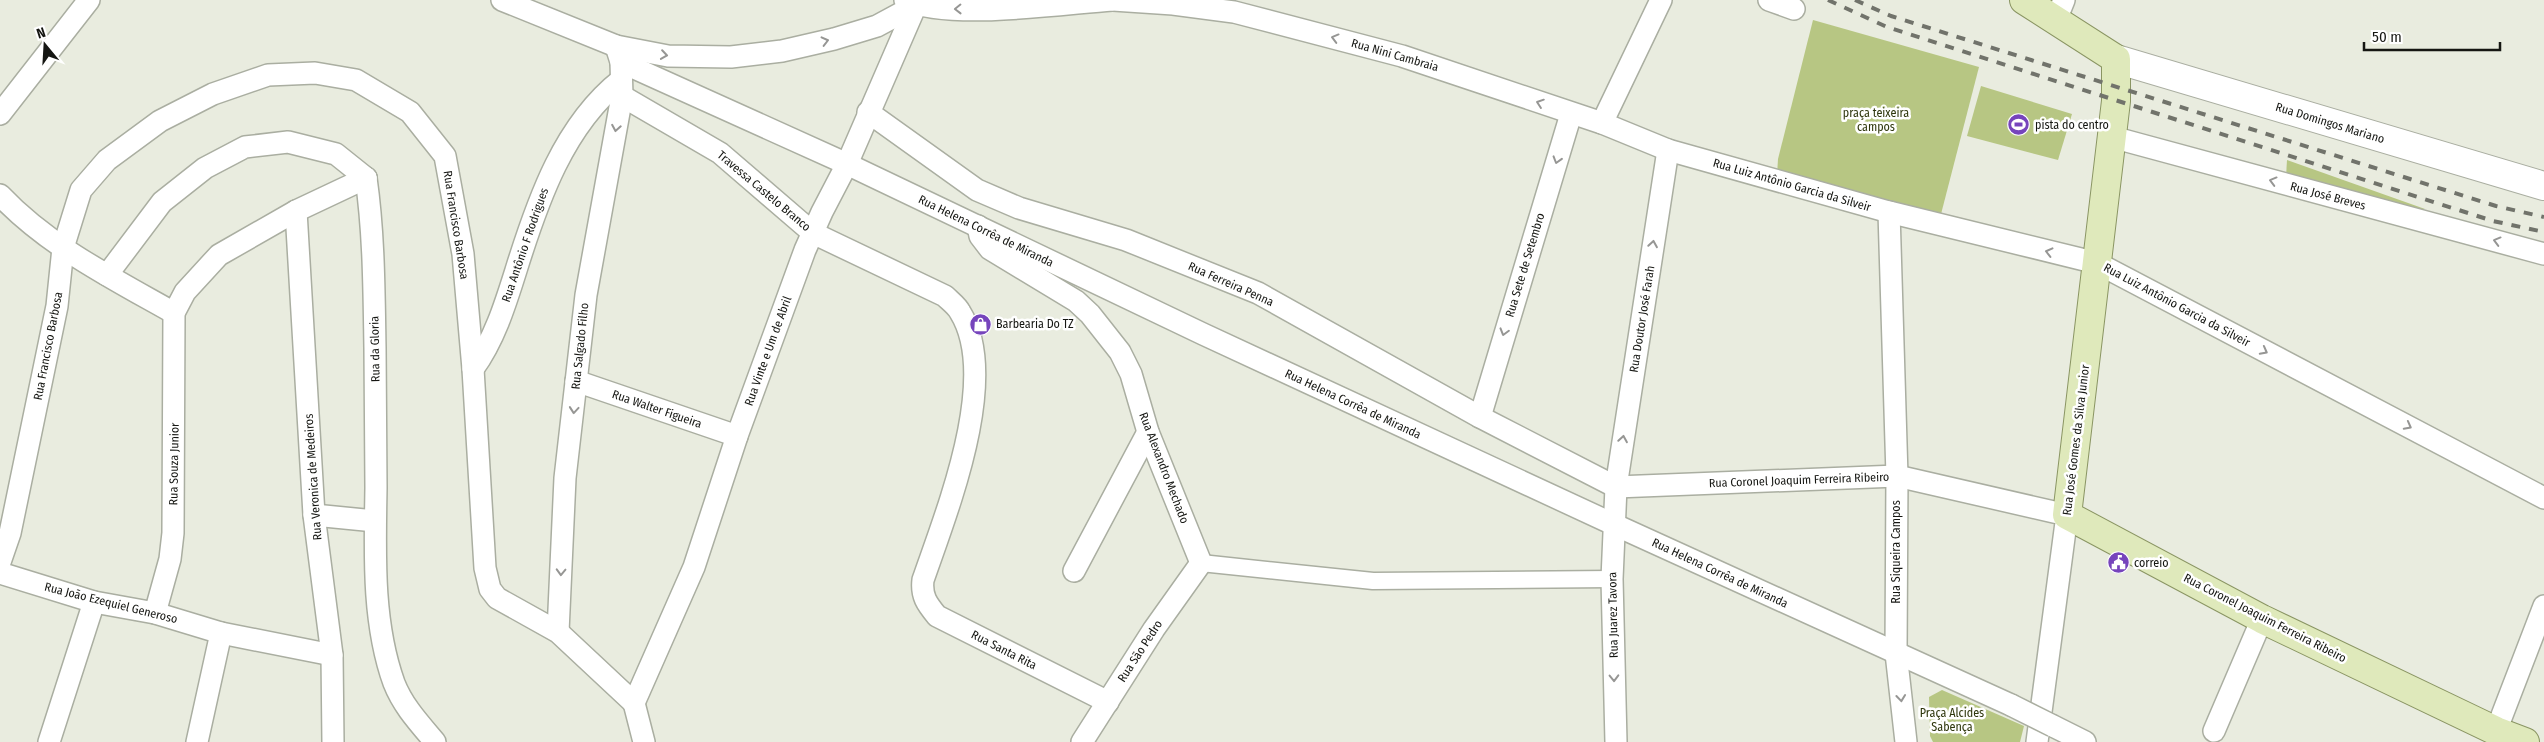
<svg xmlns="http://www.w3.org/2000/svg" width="2544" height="742" font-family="'Fira Sans Condensed',sans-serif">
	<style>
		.green { fill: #b7c683 }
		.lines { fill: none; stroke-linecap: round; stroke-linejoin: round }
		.pedestrian-casing { stroke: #aaaea1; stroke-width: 19 }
		.minor-casing { stroke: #aaaea1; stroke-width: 24 }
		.tertiary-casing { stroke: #aaaea1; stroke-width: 30 }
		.primary-casing { stroke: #8a9563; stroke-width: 30 }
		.pedestrian { stroke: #fff; stroke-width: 16 }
		.minor { stroke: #fff; stroke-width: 21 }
		.tertiary { stroke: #fff; stroke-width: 28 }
		.primary { stroke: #dfe9bb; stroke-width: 28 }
		.rail { stroke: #71736b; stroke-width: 4; stroke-dasharray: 9 9; stroke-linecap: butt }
		.minor-bridge-casing { stroke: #aaaea1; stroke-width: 24; stroke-linecap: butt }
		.minor-bridge { stroke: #fff; stroke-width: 21 }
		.oneway { stroke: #969694 }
		.labels { text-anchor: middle; stroke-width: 5; stroke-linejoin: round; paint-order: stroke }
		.street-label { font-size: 12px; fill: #151612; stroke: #fff }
		.park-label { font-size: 12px; fill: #2e360c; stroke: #fff }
		.poi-label { font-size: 12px; fill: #151612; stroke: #fff; text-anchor: start }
	</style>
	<rect width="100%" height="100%" fill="#e9ecdf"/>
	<g class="green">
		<path d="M 1813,20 L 1979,67 L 1940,218 L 1777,176 L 1778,159 Z"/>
		<path d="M 1981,86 L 2072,114 L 2058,160 L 1967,136 Z"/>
		<path d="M 2287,160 L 2425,209 L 2404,209 L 2286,177 Z"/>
		<path d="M 1942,690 L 2024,726 L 2020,742 L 1933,742 L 1930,736 L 1929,697 Z"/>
	</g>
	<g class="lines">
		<defs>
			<path id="pedestrian" d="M 1201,563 L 1373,581 L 1612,579"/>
			<g id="minor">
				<path d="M 502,0 L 616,46 L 668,56 L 731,57 L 782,51 L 834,39 L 877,26 L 916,5"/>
				<path d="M 905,0 C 951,20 1058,4 1112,0"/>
				<path d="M 1113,0 L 1173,4 L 1234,12 L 1402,56 L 1602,123 L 1668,150 L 1889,212 L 2097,263 L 2544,498"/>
				<path d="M 1769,0 L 1794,9"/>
				<path d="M 2056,20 L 2064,0"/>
				<path d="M 621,62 L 847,164 L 1203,334 L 1613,524 L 2011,705"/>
				<path d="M 622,96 L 720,153 L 813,233 L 945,296 C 950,301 957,306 960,312 C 1001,378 946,513 923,580 C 921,596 927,604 937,616 L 1108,702"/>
				<path d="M 868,112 L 977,190 L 1019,208 L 1126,240 L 1258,293 L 1480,417 L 1616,487 L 1897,476 L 2067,515 L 2037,742"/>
				<path d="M 0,114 L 89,0"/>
				<path d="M 1602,123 L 1661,0"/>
				<path d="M 2112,137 L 2544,254"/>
				<path d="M 366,178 C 374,234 374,291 375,348 C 375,395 376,442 376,488 C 375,552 372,622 394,683 C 403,706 419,723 435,742"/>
				<path d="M 0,195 C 48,246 114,279 174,313"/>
				<path d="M 296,211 L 314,515 L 332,655 L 333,742"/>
				<path d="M 1889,212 L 1897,476 L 1896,653 L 1906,742"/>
				<path d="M 978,226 L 980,236 L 990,249 L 1076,301 L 1090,314 L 1120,352 L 1131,374 L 1148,432 L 1201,563 L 1154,629 L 1082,742"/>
				<path d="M 107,275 L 162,202 L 205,168 L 245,147 L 288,142 L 336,154 L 366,178"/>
				<path d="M 473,369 C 495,339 506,302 517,267 C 538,200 564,125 621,80"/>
				<path d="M 576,381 L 737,436"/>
				<path d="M 1480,417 L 1571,114"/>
				<path d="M 314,515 L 375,521"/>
				<path d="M 0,562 L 10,533 L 57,306 L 63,248 L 81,190 L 107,160 L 160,121 L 213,94 L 268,75 L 315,73 L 356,80 L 410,112 L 445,156 L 463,254 L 473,369 L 485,568 L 490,589 L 497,598 L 558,632 L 634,703"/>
				<path d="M 1074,571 L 1148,432"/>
				<path d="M 0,573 L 94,602 L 155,613 L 221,633 L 332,655"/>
				<path d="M 155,613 L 170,559 L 173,533 L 174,313 L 185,292 L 219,255 L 296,211 L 366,178"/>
				<path d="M 558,632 L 565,478 L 586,295 L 622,96 L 621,62 L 616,46"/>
				<path d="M 634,703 L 694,567 L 737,436 L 805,250 L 822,212 L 847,164 L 916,5"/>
				<path d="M 634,703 L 644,742"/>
				<path d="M 2053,726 L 2085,742"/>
				<path d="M 2214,731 L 2262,619"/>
				<path d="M 2496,731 L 2544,606"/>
				<path d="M 49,742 L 94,602"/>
				<path d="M 197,742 L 221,633"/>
				<path d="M 1616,742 L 1612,579 L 1616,487 L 1668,150"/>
			</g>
			<path id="tertiary" d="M 2116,59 L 2544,186"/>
			<path id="primary" d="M 2024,0 L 2116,59 L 2116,101 L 2067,515 L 2262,619 L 2496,731 L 2525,742"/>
		</defs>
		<use href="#pedestrian" class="pedestrian-casing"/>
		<use href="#minor" class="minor-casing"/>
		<use href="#tertiary" class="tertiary-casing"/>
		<use href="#primary" class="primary-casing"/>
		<use href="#pedestrian" class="pedestrian"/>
		<use href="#minor" class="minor"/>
		<use href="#tertiary" class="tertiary"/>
		<use href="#primary" class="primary"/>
		<g class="rail">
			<path d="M 1828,0 L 1887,27 L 2493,221 L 2544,232"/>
			<path d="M 1855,0 L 1891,16 L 2496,206 L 2544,217"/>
		</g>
		<defs>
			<path id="minor-bridge" d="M 2011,705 L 2053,726"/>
		</defs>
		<use href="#minor-bridge" class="minor-bridge-casing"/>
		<use href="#minor-bridge" class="minor-bridge"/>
	</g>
	<defs><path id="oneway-chevron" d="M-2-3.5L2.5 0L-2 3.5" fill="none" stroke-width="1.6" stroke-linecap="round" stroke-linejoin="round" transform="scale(1.25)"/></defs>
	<g class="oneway">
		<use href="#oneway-chevron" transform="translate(958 9) rotate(179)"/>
		<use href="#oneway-chevron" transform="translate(1335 38) rotate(-165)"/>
		<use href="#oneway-chevron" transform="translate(825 41) rotate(-14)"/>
		<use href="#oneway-chevron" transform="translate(664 55) rotate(8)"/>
		<use href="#oneway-chevron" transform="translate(1540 103) rotate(-161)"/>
		<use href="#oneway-chevron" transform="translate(616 128) rotate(100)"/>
		<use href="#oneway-chevron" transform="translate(1557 160) rotate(107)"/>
		<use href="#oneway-chevron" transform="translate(2273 181) rotate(-165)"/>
		<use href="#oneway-chevron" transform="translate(2497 241) rotate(-165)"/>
		<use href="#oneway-chevron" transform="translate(1653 244) rotate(-81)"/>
		<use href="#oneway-chevron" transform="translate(2049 252) rotate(-166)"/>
		<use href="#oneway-chevron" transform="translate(1504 332) rotate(106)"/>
		<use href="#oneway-chevron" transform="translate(2264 351) rotate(28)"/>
		<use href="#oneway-chevron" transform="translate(574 410) rotate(95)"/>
		<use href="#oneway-chevron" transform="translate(2408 426) rotate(28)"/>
		<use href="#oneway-chevron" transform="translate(1623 439) rotate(-81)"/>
		<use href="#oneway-chevron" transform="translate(561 572) rotate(92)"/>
		<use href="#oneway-chevron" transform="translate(1614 678) rotate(89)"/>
		<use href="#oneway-chevron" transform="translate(1901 698) rotate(84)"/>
	</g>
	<defs>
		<symbol id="stadium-disc" viewBox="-11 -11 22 22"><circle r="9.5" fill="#7644bc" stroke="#fff"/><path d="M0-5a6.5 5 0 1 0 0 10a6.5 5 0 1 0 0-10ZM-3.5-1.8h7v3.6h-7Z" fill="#fff"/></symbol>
		<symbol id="shop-disc" viewBox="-11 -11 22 22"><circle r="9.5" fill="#7644bc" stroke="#fff"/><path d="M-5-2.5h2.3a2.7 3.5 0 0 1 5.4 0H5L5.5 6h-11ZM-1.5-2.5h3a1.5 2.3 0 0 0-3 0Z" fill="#fff"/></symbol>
		<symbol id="civic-disc" viewBox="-11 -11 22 22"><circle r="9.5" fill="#7644bc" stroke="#fff"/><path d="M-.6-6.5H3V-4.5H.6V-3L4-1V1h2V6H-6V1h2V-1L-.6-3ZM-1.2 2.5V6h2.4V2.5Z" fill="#fff"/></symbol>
	</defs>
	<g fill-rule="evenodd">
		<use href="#stadium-disc" x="2006" y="112" width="25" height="25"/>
		<use href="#shop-disc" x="968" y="312" width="25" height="25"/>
		<use href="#civic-disc" x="2106" y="550" width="25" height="25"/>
	</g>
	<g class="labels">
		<g class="street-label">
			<text transform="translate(1395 55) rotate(16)" y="4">Rua Nini Cambraia</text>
			<text transform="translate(2330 123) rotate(17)" y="4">Rua Domingos Mariano</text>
			<text transform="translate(1792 185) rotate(16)" y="4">Rua Luiz Antônio Garcia da Silveir</text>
			<text transform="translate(764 191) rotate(40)" y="4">Travessa Castelo Branco</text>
			<text transform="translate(2328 196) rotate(15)" y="4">Rua José Breves</text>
			<text transform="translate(456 225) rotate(81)" y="4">Rua Francisco Barbosa</text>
			<text transform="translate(986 231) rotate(26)" y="4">Rua Helena Corrêa de Miranda</text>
			<text transform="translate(525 245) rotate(-71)" y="4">Rua Antônio F Rodrigues</text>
			<text transform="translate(1525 265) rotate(-73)" y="4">Rua Sete de Setembro</text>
			<text transform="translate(1231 284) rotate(24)" y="4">Rua Ferreira Penna</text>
			<text transform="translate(2177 305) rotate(28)" y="4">Rua Luiz Antônio Garcia da Silveir</text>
			<text transform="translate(1642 319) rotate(-81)" y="4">Rua Doutor José Farah</text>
			<text transform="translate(48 346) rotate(-79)" y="4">Rua Francisco Barbosa</text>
			<text transform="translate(580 346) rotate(-84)" y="4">Rua Salgado Filho</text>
			<text transform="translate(375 349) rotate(-91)" y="4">Rua da Gloria</text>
			<text transform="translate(768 351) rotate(-70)" y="4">Rua Vinte e Um de Abril</text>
			<text transform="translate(1353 404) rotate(25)" y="4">Rua Helena Corrêa de Miranda</text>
			<text transform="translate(657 409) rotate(19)" y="4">Rua Walter Figueira</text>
			<text transform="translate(2076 440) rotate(-83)" y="4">Rua José Gomes da Silva Junior</text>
			<text transform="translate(174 464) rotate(-89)" y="4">Rua Souza Junior</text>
			<text transform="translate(1164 468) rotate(69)" y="4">Rua Alexandro Mechado</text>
			<text transform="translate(313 477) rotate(-94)" y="4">Rua Veronica de Medeiros</text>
			<text transform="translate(1799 480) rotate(-2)" y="4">Rua Coronel Joaquim Ferreira Ribeiro</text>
			<text transform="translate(1896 552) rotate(-90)" y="4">Rua Siqueira Campos</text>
			<text transform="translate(1720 573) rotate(25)" y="4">Rua Helena Corrêa de Miranda</text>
			<text transform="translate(111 603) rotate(14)" y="4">Rua João Ezequiel Generoso</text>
			<text transform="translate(1613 615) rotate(-91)" y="4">Rua Juarez Tavora</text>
			<text transform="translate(2265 618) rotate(27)" y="4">Rua Coronel Joaquim Ferreira Ribeiro</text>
			<text transform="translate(1004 650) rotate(27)" y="4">Rua Santa Rita</text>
			<text transform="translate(1140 651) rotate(-57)" y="4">Rua São Pedro</text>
		</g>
		<g class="park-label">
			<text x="1876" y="117">praça teixeira<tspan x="1876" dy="14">campos</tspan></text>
			<text x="1952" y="717">Praça Alcides<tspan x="1952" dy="14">Sabença</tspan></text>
		</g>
		<g class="poi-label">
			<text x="2035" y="129">pista do centro</text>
			<text x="996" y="328">Barbearia Do TZ</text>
			<text x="2134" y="567">correio</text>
		</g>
	</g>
	<g transform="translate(45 45) rotate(342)" stroke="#ffffff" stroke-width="4" paint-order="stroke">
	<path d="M0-4L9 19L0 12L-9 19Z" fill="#151612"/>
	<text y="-8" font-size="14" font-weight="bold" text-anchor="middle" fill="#151612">N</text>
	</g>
	<path d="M2364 42v8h136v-8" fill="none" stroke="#151612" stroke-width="2.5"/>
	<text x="2372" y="42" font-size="15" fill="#151612" stroke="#ffffff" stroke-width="4" paint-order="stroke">50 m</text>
</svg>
